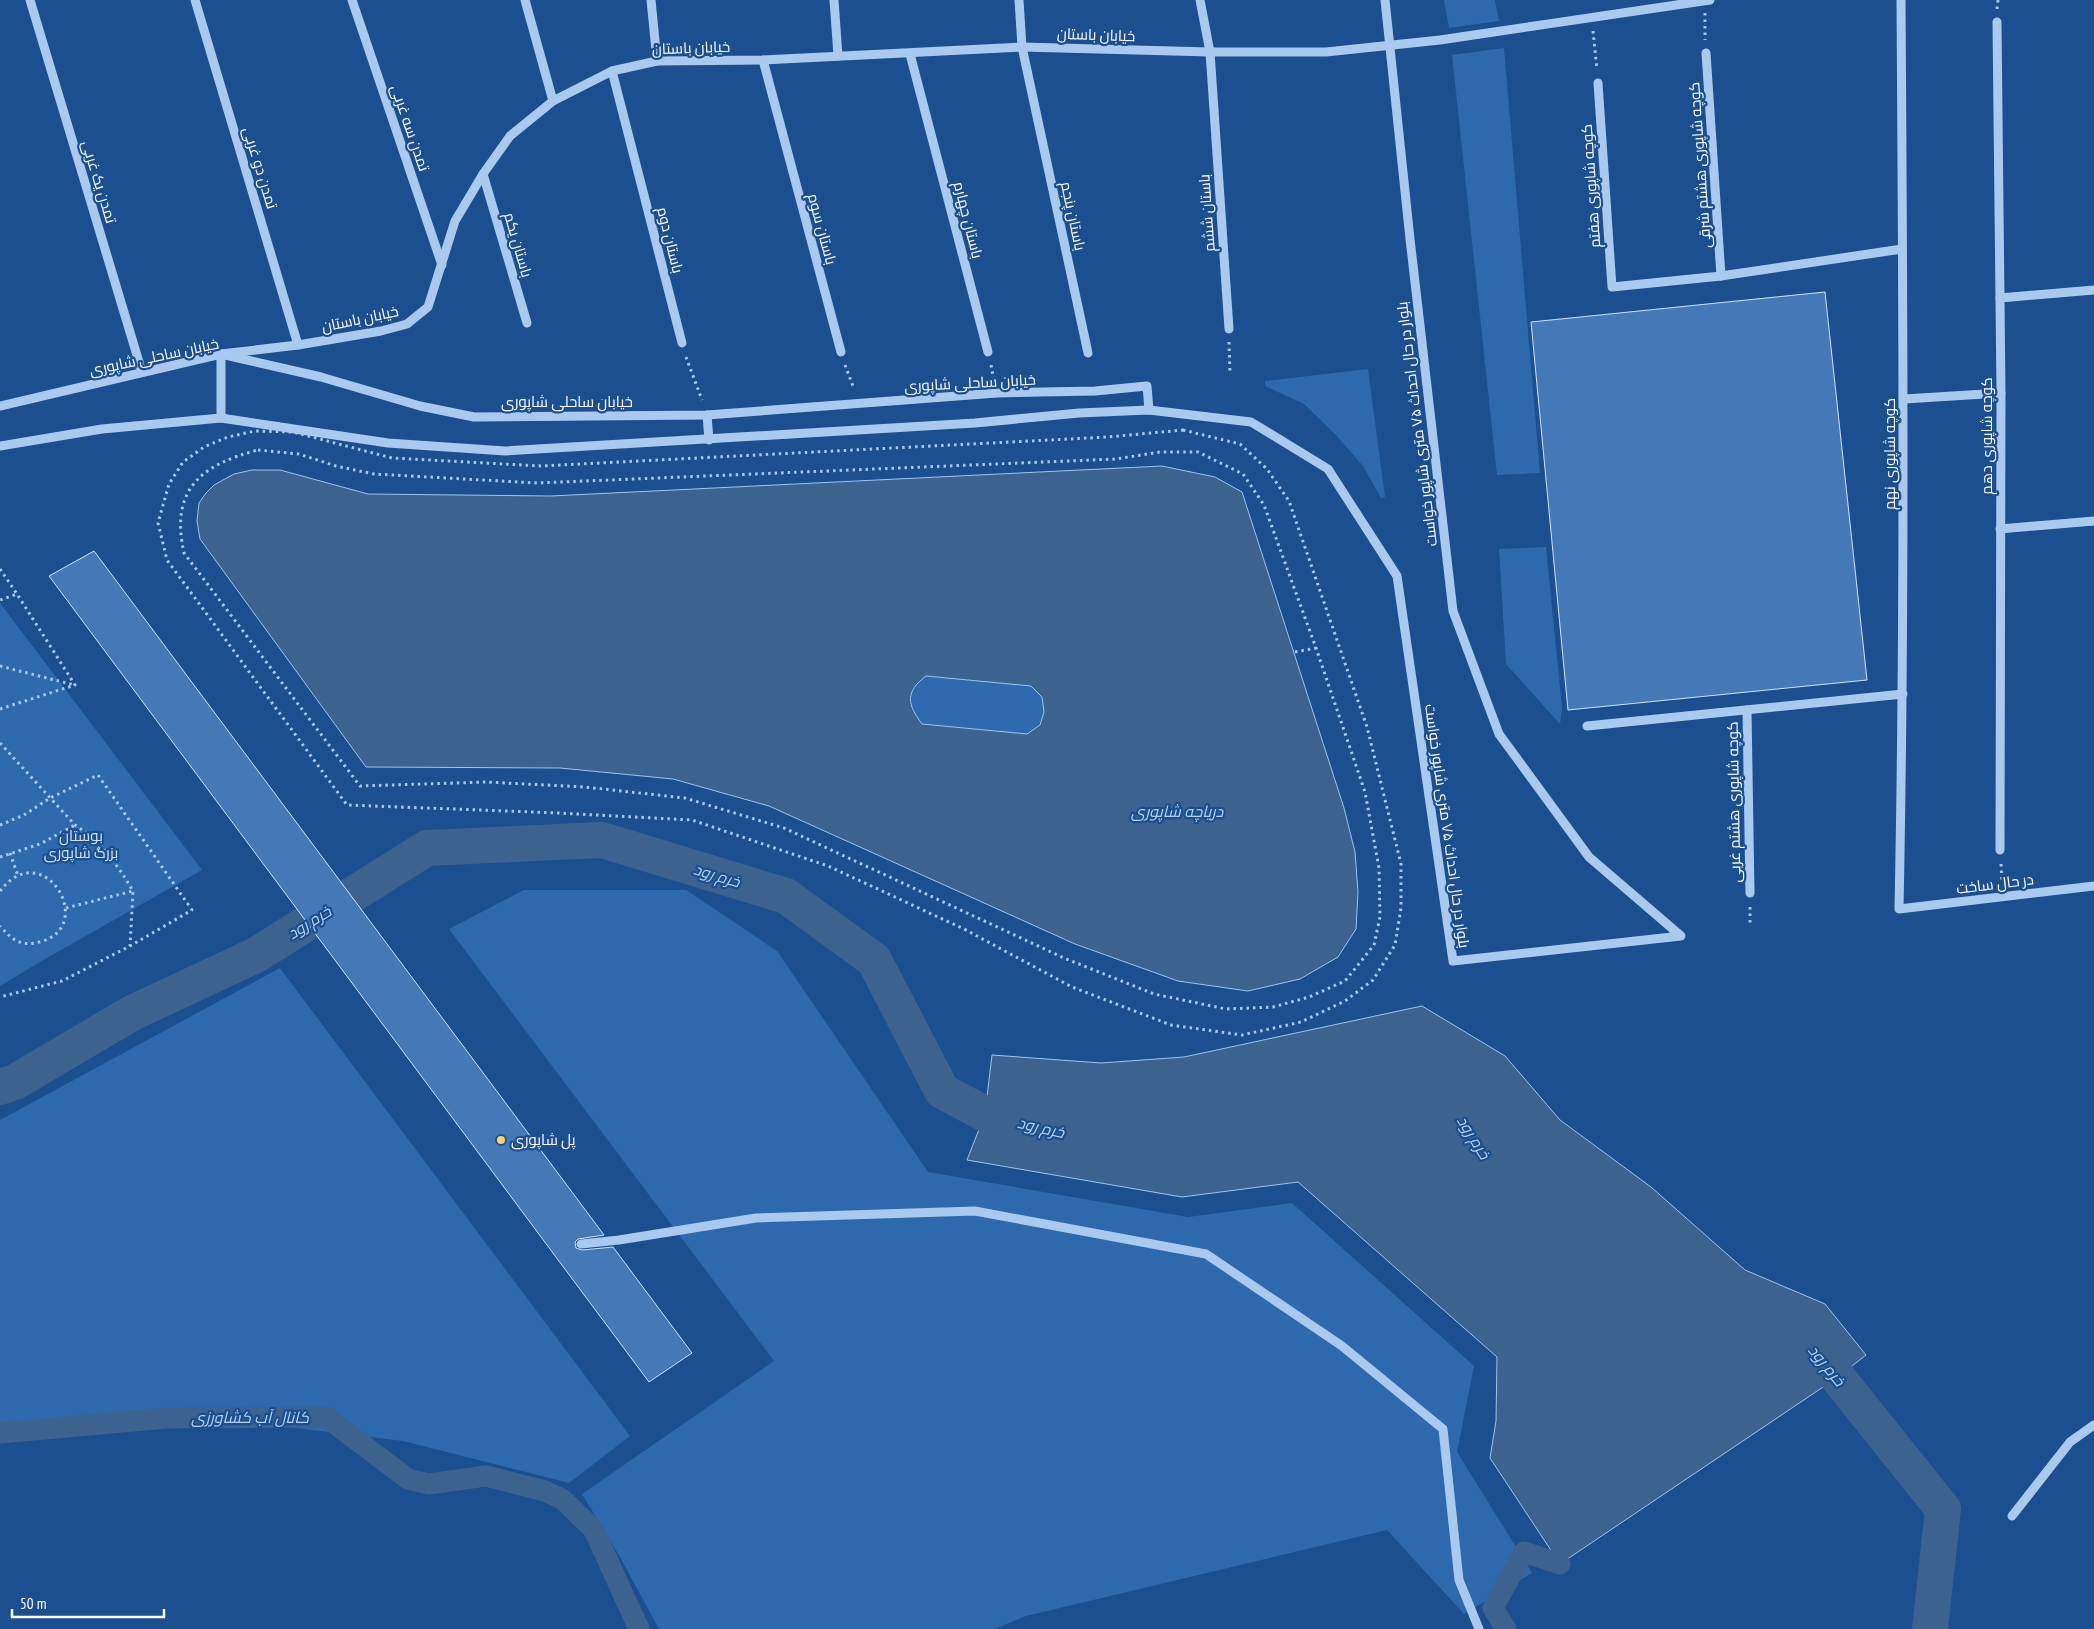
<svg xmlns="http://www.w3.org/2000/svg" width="2094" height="1629" font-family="'PT Sans Narrow',Cairo,sans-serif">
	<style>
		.green { fill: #2e69ad }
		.water { fill: #3c6290; stroke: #9cc4f0; fill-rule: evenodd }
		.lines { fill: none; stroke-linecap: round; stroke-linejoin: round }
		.canal { stroke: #3c6290; stroke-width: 21 }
		.river { stroke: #3c6290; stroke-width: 36 }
		.building { fill: #4478b7; stroke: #cfe3fa }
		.path { stroke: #a9c9ee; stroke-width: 3; stroke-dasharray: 2.5 4; stroke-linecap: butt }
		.minor { stroke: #a9c9ee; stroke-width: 9 }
		.poi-dot { fill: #ffd166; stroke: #1b4f8f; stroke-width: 2 }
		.labels { text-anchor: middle; stroke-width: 4.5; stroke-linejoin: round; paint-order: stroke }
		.street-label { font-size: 15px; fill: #fff; stroke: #1b4f8f }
		.park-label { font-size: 15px; fill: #cfe3fa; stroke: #1b4f8f }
		.poi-label { font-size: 15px; fill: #fff; stroke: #1b4f8f; text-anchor: start }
		.water-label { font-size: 16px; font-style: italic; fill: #b5d3f5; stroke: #1b4f8f }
	</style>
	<rect width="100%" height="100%" fill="#1b4f8f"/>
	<g class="green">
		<path d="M 1444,0 L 1495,0 L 1499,21 L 1449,28 Z"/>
		<path d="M 1504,48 L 1540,473 L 1497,475 L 1452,55 Z"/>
		<path d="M 1368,369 L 1385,497 L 1381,498 L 1363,466 L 1335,434 L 1304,404 L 1265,386 L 1265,381 Z"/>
		<path d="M 1546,547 L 1562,707 L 1560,724 L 1506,664 L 1499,549 Z"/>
		<path d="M 0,603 L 202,870 L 40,962 L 0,986 Z"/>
		<path d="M 926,676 L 1031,686 L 1042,697 L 1044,712 L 1040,725 L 1027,734 L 922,724 C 907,704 905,692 926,676 Z"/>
		<path d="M 524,890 L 686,890 L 777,951 L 928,1172 L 1188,1217 L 1292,1203 L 1474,1366 L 1457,1452 L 1532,1573 L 1464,1614 L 1387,1530 L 1026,1616 L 995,1629 L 659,1629 L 620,1557 L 582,1494 L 774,1361 L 449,929 Z"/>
		<path d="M 280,968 L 630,1436 L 569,1483 L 403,1441 L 155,1411 L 0,1429 L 0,1120 Z"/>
	</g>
	<g class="water">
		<path d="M 1162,466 L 1215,477 L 1242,492 L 1344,808 L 1355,852 L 1358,892 L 1356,929 L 1338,957 L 1300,979 L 1248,991 L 1178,981 L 1075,944 L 769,806 L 673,779 L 560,768 L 366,767 L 200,539 L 197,521 L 199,503 L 206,493 L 214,485 L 234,474 L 252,470 L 280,470 L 368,494 L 551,496 ZM 926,676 L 1031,686 L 1042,697 L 1044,712 L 1040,725 L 1027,734 L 922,724 C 907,704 905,692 926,676 Z"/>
		<path d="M 1422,1006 L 1505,1056 L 1560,1120 L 1651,1187 L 1745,1270 L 1825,1304 L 1866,1355 L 1838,1377 L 1560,1564 L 1490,1458 L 1496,1421 L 1497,1357 L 1298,1182 L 1182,1197 L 967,1160 L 985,1114 L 992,1055 L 1101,1063 L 1184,1057 Z"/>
	</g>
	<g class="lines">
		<g class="canal">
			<path d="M 0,1433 L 167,1418 L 326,1417 L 408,1479 L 429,1484 L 486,1476 L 545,1491 L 562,1499 L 594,1530 L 639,1629"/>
			<path d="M 1506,1629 L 1493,1608 L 1524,1552 L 1560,1564"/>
		</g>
		<g class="river">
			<path d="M 0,1087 L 15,1082 L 132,1013 L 256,955 L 427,848 L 602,840 L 786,896 L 874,960 L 942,1091 L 985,1114 L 1034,1125"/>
			<path d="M 1806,1338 L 1943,1509 L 1930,1629"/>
		</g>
	</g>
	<g class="building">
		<path d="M 1825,292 L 1867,680 L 1568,710 L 1531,322 Z"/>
		<path d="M 94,551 L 604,1235 L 578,1239 L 575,1242 L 576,1248 L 582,1250 L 613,1247 L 692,1353 L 649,1382 L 49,576 Z"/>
	</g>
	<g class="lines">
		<g class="path">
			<path d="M 1997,9 L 1998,0"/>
			<path d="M 1705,13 L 1705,40"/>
			<path d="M 1593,31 L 1597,70"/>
			<path d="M 1229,342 L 1230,373"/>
			<path d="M 686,357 L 702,400"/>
			<path d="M 845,365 L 854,389"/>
			<path d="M 991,365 L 994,381"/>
			<path d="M 1183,430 L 1240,444 L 1267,469 L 1289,501 L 1367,727 L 1401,864 L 1401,908 L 1395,945 L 1373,980 L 1345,1001 L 1301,1022 L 1242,1035 L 1171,1025 L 1072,987 L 964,929 L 828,866 L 692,820 L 558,813 L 347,805 L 167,560 L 158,523 L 169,484 L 183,462 L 204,447 L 228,437 L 255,431 L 293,432 L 392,458 L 541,466 L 1108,437 Z"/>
			<path d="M 258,450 L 299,454 L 336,466 L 374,474 L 537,483 L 1116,459 L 1160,452 L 1198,452 L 1243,474 L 1264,505 L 1316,648 L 1365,792 L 1379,868 L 1380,917 L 1374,945 L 1345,981 L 1309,997 L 1273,1007 L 1226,1009 L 1154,994 L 1064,958 L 784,828 L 685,798 L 585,787 L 486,782 L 360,786 L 184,553 C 170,490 200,465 258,450 Z"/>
			<path d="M 0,569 L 17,594 L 0,600"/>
			<path d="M 1295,652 L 1316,648"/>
			<path d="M 0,666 L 74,685"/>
			<path d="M 0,709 L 75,685 L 17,594"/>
			<path d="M 0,743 L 75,825 L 99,842 L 122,873 L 133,891 L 130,946"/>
			<path d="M 0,825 L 24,815 L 50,798 L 98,775 L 192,910 L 130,946 L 62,981 L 0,997"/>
			<path d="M 10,853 L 18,876"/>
			<path d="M 0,857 L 40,844 L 75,825"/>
			<path d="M 2001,864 L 2002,882"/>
			<path d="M 0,891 C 44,834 99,928 39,942 C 21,947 12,940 0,926"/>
			<path d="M 1750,907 L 1750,926"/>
			<path d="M 66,908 L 133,891"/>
		</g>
		<g class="minor">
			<path d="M 30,0 L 142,372"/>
			<path d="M 195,0 L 298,345"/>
			<path d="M 352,0 L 442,265"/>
			<path d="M 525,0 L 553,101"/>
			<path d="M 651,0 L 657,61"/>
			<path d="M 834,0 L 838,56"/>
			<path d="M 1019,0 L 1022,47 L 1088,353"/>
			<path d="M 1200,0 L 1210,52 L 1229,329"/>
			<path d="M 1901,0 C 1903,303 1905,606 1899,909 L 2094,886"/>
			<path d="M 1997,22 L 2001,393 L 2000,850"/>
			<path d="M 1706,53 L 1721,276"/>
			<path d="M 910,54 L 988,352"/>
			<path d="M 763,60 L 841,352"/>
			<path d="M 612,71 L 682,343"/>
			<path d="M 1598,83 L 1612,287 L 1721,276 L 1902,249"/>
			<path d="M 483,174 L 527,323"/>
			<path d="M 2000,298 L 2094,290"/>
			<path d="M 221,354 L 298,345 L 381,331 L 407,324 L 428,307 L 455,221 L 483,174 L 510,136 L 553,101 L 612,71 L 657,61 L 763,60 L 1022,47 L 1210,52 L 1326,52 L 1440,40 L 1710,0"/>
			<path d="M 1904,399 L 2001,393"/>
			<path d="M 0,406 L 221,354 L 321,377 L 420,406 L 474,417 L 707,415 L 997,393 L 1095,391 L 1147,386 L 1149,410"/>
			<path d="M 707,415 L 709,440"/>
			<path d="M 221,418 L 221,354"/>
			<path d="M 0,446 L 102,429 L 221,418 L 388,443 L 505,451 L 975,423 L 1079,413 L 1149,410 L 1251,422 L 1328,469 L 1397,576 L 1453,961 L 1681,936 L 1589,857 L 1499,734 L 1453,611 L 1410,239 L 1385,0"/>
			<path d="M 2000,529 L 2094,521"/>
			<path d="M 1747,710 L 1750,893"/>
			<path d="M 1587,726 L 1903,694"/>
			<path d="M 581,1244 L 619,1240 L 756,1218 L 975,1211 L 1206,1254 L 1342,1346 L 1443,1429 L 1459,1580 L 1479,1629"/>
			<path d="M 2012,1516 L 2070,1442 L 2094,1425"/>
		</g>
	</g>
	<circle class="poi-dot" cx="501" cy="1140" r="5"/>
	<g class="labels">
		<g class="street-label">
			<text transform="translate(1096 35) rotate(2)" y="5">خیابان باستان</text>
			<text transform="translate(691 48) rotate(-2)" y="5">خیابان باستان</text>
			<text transform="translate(410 128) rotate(71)" y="5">تمدن سه غربی</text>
			<text transform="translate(1700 165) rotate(-94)" y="5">کوچه شاپوری هشتم شرقی</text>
			<text transform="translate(260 168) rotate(73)" y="5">تمدن دو غربی</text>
			<text transform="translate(99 182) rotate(73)" y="5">تمدن یک غربی</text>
			<text transform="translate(1591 186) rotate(-94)" y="5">کوچه شاپوری هفتم</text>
			<text transform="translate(1207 213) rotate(-94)" y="5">باستان ششم</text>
			<text transform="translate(1073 216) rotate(78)" y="5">باستان پنجم</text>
			<text transform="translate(968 220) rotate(76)" y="5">باستان چهارم</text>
			<text transform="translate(822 229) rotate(75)" y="5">باستان سوم</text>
			<text transform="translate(670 240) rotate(76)" y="5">باستان دوم</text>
			<text transform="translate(518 245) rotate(74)" y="5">باستان یکم</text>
			<text transform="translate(360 319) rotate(-12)" y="5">خیابان باستان</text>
			<text transform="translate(154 357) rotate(-12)" y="5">خیابان ساحلی شاپوری</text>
			<text transform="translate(970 383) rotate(-3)" y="5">خیابان ساحلی شاپوری</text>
			<text x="567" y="407">خیابان ساحلی شاپوری</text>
			<text transform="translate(1417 424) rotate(-97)" y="5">بلوار در حال احداث ۷۵ متری شاپور خواست</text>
			<text transform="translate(1987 436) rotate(-90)" y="5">کوچه شاپوری دهم</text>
			<text transform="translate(1890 454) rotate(-90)" y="5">کوچه شاپوری نهم</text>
			<text transform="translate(1734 802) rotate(-91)" y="5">کوچه شاپوری هشتم غربی</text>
			<text transform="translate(1447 826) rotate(82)" y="5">بلوار در حال احداث ۷۵ متری شاپور خواست</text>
			<text transform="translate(1995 884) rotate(-7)" y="5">در حال ساخت</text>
		</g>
		<g class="park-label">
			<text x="81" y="841">بوستان<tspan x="81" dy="17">بزرگ شاپوری</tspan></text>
		</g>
		<g class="poi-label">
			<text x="511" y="1145">پل شاپوری</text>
		</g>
		<g class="water-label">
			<text x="1177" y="817">دریاچه شاپوری</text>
			<text transform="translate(717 875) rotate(17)" y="6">خرم رود</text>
			<text transform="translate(309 922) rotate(-32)" y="6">خرم رود</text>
			<text transform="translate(1041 1127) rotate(13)" y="6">خرم رود</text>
			<text transform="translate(1474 1137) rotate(58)" y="6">خرم رود</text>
			<text transform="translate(1827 1365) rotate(51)" y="6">خرم رود</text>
			<text x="250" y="1423">کانال آب کشاورزی</text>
		</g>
	</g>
	<path d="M12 1609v8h152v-8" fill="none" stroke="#ffffff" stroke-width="2.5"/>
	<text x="20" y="1609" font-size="15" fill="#ffffff" stroke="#1b4f8f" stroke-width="4" paint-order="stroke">50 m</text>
</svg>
